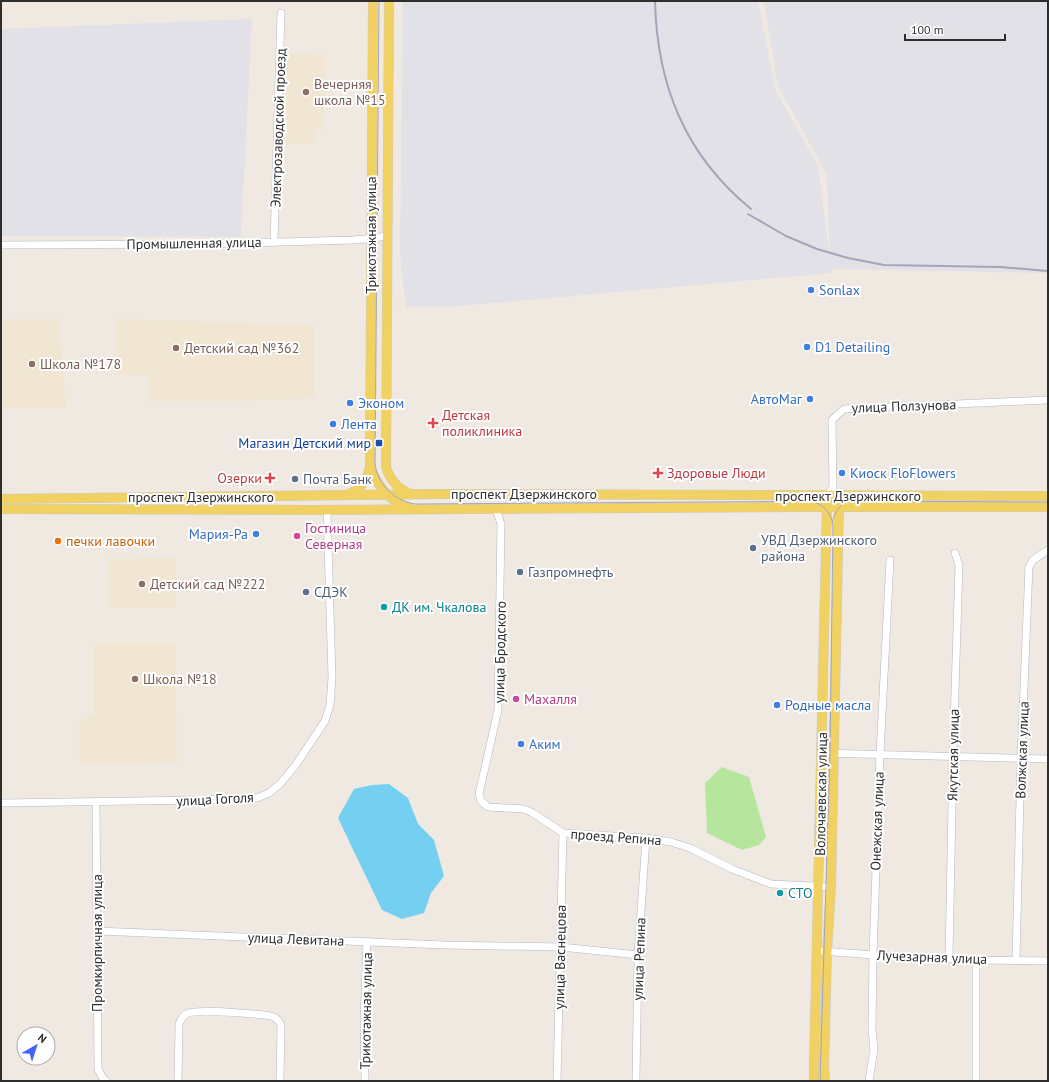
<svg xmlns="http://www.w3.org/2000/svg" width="1049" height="1082" font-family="'PT Sans',sans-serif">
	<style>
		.industrial { fill: #e3e1e8 }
		.education { fill: #f0e6d1 }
		.green { fill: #b6e59e }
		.water { fill: #75cff0 }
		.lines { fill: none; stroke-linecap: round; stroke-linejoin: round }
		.minor-casing { stroke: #b4b7c1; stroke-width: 8 }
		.major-casing { stroke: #c9c9c9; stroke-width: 10 }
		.minor { stroke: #fff; stroke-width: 7 }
		.major { stroke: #f2d163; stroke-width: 9 }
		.tram { stroke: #a3a6b8; stroke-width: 1 }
		.rail { stroke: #a3a6b8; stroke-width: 2 }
		.education-dot { fill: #8d6e63; stroke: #fff; stroke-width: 1.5 }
		.shop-dot { fill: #3f7fe0; stroke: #fff; stroke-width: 1.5 }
		.health-dot { fill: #e0444e; stroke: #fff; stroke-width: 1.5 }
		.transit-dot { fill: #1a4fb4; stroke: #fff; stroke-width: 1.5 }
		.service-dot { fill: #5c6f8a; stroke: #fff; stroke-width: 1.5 }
		.hotel-dot { fill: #d1479c; stroke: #fff; stroke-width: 1.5 }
		.food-dot { fill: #e8710a; stroke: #fff; stroke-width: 1.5 }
		.culture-dot { fill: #0f9aa8; stroke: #fff; stroke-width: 1.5 }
		.labels { text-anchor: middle; stroke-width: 4; stroke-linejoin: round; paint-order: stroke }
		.education-label { font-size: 14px; fill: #785e54; stroke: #fff; text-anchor: start }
		.street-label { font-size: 14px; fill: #2e2e2e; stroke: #fff }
		.shop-label { font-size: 14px; fill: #366cbe; stroke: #fff; text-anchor: start }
		.health-label { font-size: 14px; fill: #be3a42; stroke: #fff; text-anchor: start }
		.transit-label { font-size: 14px; fill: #164399; stroke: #fff; text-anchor: end }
		.service-label { font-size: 14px; fill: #4e5e75; stroke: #fff; text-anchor: start }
		.hotel-label { font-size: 14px; fill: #b23c85; stroke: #fff; text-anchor: start }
		.food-label { font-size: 14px; fill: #c56008; stroke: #fff; text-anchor: start }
		.culture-label { font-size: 14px; fill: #0d838f; stroke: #fff; text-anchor: start }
	</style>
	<rect width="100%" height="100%" fill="#efe9e1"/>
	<g class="industrial">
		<path d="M 403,1 L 758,1 L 775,89 L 818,166 L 830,262 L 827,175 L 778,86 L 764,1 L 1048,1 L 1048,273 L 831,269 L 831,273 L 459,306 L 406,307 L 400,255 Z"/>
		<path d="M 252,19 L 241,237 L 1,236 L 1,29 Z"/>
	</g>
	<g class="education">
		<path d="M 287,54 L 325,55 L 324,129 L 315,130 L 314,144 L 286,143 Z"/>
		<path d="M 59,319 L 66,408 L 1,408 L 1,320 Z"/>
		<path d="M 115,319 L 314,325 L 314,398 L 236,401 L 150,401 L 148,375 L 115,375 Z"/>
		<path d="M 176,558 L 176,608 L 109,608 L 108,559 Z"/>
		<path d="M 94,643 L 175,643 L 177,762 L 80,764 L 79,723 L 94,714 Z"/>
	</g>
	<path class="green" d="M 722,767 L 749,777 L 766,837 L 759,845 L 742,850 L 707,833 L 705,783 Z"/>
	<path class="water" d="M 389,784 L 408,798 L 418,824 L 434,840 L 444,876 L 431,893 L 424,913 L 402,919 L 382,910 L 338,818 L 354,789 L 372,785 Z"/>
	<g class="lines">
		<defs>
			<g id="minor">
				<path d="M 274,242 L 281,13"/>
				<path d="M 1,245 L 206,244 L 353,240 L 377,238 L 387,235"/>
				<path d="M 827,496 L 833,487 L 832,420 L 844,409 L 1048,400"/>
				<path d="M 496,509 L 501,524 L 498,710 L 479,794 L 481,801 L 488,807 L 524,809 L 533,813 L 563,833 L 646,838 L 671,842 L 690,848 L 732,869 L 771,884 L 831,887"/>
				<path d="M 822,753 L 1048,759"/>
				<path d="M 96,802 L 98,1069 L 104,1080 L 106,1081"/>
				<path d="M 1,803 L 200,800 L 257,798 L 269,793 L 280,784 L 295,766 L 325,721 L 330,705 L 332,678 L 327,510"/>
				<path d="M 97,931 L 444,945 L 561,947 L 638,955"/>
				<path d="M 823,951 L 873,955 L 976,960 L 1048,961"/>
				<path d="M 949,958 L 953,756 L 959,565 L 955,553"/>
				<path d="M 1016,959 L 1021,758 L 1029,567 L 1033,560 L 1048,550"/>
				<path d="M 178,1081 L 179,1024 C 181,1020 182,1016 186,1014 C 195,1008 251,1014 265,1015 C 273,1016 277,1017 281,1025 L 280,1081"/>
				<path d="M 365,1081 L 364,1021 L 367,941"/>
				<path d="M 557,1081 L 563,833"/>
				<path d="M 636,1081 L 638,955 L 646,838"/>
				<path d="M 869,1081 L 874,1049 L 872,1030 L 873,955 L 880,754 L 890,560"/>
				<path d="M 976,1081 L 976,960"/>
			</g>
			<g id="major">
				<path d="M 389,1 L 386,467 C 390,481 398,489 411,494"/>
				<path d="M 370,468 C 378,486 390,502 408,507"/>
				<path d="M 347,495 C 360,490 366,481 370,468 L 373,1"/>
				<path d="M 1,499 L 441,494 L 1048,496"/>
				<path d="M 1,509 L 314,510 L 807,507 L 1048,507"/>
				<path d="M 814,1081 L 814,1065 L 827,501"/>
				<path d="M 825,1081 L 824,1066 L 827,951 L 831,887 L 839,503"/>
			</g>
		</defs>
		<use href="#minor" class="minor-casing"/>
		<use href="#major" class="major-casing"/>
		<use href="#minor" class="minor"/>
		<use href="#major" class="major"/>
		<g class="tram">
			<path d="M 379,1 L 375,463 C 377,484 395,502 416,504 L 852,501 L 1048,502"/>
			<path d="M 814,502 C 826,506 832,515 833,526 L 830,753 L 820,1081"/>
			<path d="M 832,523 C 834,513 840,505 848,500"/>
		</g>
		<g class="rail">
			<path d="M 655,1 C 657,85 685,155 751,209"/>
			<path d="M 748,214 L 786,236 L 817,249 L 848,258 L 884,265 L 1000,267 L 1048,271"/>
		</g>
	</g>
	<g class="education-dot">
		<circle cx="306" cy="92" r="4"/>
		<circle cx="176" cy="348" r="4"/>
		<circle cx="32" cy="364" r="4"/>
		<circle cx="142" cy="584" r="4"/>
		<circle cx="135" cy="679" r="4"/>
	</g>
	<g class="shop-dot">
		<circle cx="811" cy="290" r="4"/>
		<circle cx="807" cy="347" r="4"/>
		<circle cx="810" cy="399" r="4"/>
		<circle cx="350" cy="403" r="4"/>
		<circle cx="333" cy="424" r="4"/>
		<circle cx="842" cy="473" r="4"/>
		<circle cx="256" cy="534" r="4"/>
		<circle cx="777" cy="705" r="4"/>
		<circle cx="521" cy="744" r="4"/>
	</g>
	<g class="health-dot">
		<path d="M431 417h4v4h4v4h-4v4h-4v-4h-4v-4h4z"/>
		<path d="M656 467h4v4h4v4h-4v4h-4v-4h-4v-4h4z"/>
		<path d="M268 472h4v4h4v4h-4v4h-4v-4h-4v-4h4z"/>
	</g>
	<rect class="transit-dot" x="375" y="439" width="8" height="8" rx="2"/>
	<g class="service-dot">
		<circle cx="295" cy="479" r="4"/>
		<circle cx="753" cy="548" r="4"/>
		<circle cx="520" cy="572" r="4"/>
		<circle cx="306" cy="592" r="4"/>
	</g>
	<g class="hotel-dot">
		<circle cx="297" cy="536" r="4"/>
		<circle cx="516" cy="699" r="4"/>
	</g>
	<circle class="food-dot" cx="58" cy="541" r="4"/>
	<g class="culture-dot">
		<circle cx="384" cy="607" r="4"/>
		<circle cx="780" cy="893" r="4"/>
	</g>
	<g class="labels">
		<g class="education-label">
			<text x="314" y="89">Вечерняя<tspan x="314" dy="16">школа №15</tspan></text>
			<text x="184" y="353">Детский сад №362</text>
			<text x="40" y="369">Школа №178</text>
			<text x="150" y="589">Детский сад №222</text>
			<text x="143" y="684">Школа №18</text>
		</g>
		<g class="street-label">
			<text transform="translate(278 128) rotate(-88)" y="5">Электрозаводской проезд</text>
			<text transform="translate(371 235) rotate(-90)" y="5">Трикотажная улица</text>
			<text transform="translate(194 243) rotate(-1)" y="5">Промышленная улица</text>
			<text transform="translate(904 406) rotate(-2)" y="5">улица Ползунова</text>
			<text x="524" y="499">проспект Дзержинского</text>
			<text x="848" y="501">проспект Дзержинского</text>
			<text x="201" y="502">проспект Дзержинского</text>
			<text transform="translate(500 652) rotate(-89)" y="5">улица Бродского</text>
			<text transform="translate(1022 750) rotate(-88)" y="5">Волжская улица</text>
			<text transform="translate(953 755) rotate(-89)" y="5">Якутская улица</text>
			<text transform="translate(821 794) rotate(-89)" y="5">Волочаевская улица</text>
			<text transform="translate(215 799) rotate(-3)" y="5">улица Гоголя</text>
			<text transform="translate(877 821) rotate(-88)" y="5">Онежская улица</text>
			<text transform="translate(616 837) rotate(4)" y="5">проезд Репина</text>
			<text transform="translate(296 939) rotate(2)" y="5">улица Левитана</text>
			<text transform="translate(97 943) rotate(-90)" y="5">Промкирпичная улица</text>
			<text transform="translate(560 957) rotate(-89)" y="5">улица Васнецова</text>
			<text transform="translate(932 957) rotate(2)" y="5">Лучезарная улица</text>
			<text transform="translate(639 959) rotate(-88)" y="5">улица Репина</text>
			<text transform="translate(366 1011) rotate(-89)" y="5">Трикотажная улица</text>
		</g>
		<g class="shop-label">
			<text x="819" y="295">Sonlax</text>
			<text x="815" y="352">D1 Detailing</text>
			<text x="802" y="404" text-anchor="end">АвтоМаг</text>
			<text x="358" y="408">Эконом</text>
			<text x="341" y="429">Лента</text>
			<text x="850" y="478">Киоск FloFlowers</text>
			<text x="248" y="539" text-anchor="end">Мария-Ра</text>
			<text x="785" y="710">Родные масла</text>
			<text x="529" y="749">Аким</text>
		</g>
		<g class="health-label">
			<text x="442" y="420">Детская<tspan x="442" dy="16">поликлиника</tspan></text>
			<text x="667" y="478">Здоровые Люди</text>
			<text x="262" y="483" text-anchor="end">Озерки</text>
		</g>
		<g class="transit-label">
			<text x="371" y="448">Магазин Детский мир</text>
		</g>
		<g class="service-label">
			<text x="303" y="484">Почта Банк</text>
			<text x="761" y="545">УВД Дзержинского<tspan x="761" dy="16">района</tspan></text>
			<text x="528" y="577">Газпромнефть</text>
			<text x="314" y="597">СДЭК</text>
		</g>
		<g class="hotel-label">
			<text x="305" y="533">Гостиница<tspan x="305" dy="16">Северная</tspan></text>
			<text x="524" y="704">Махалля</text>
		</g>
		<g class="food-label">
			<text x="66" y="546">печки лавочки</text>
		</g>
		<g class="culture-label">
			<text x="392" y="612">ДК им. Чкалова</text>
			<text x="788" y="898">СТО</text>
		</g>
	</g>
	<rect width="1049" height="1082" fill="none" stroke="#2e2e2e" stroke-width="4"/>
	<g transform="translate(36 1046) rotate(39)"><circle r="19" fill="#ffffff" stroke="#ababab"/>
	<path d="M0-3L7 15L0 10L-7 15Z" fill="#4264fb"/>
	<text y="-6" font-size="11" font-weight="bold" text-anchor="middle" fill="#2e2e2e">N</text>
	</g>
	<path d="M905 34v6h100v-6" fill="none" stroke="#2e2e2e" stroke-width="2"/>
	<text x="911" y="34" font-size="12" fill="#2e2e2e" stroke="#ffffff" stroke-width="3" paint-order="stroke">100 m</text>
</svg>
